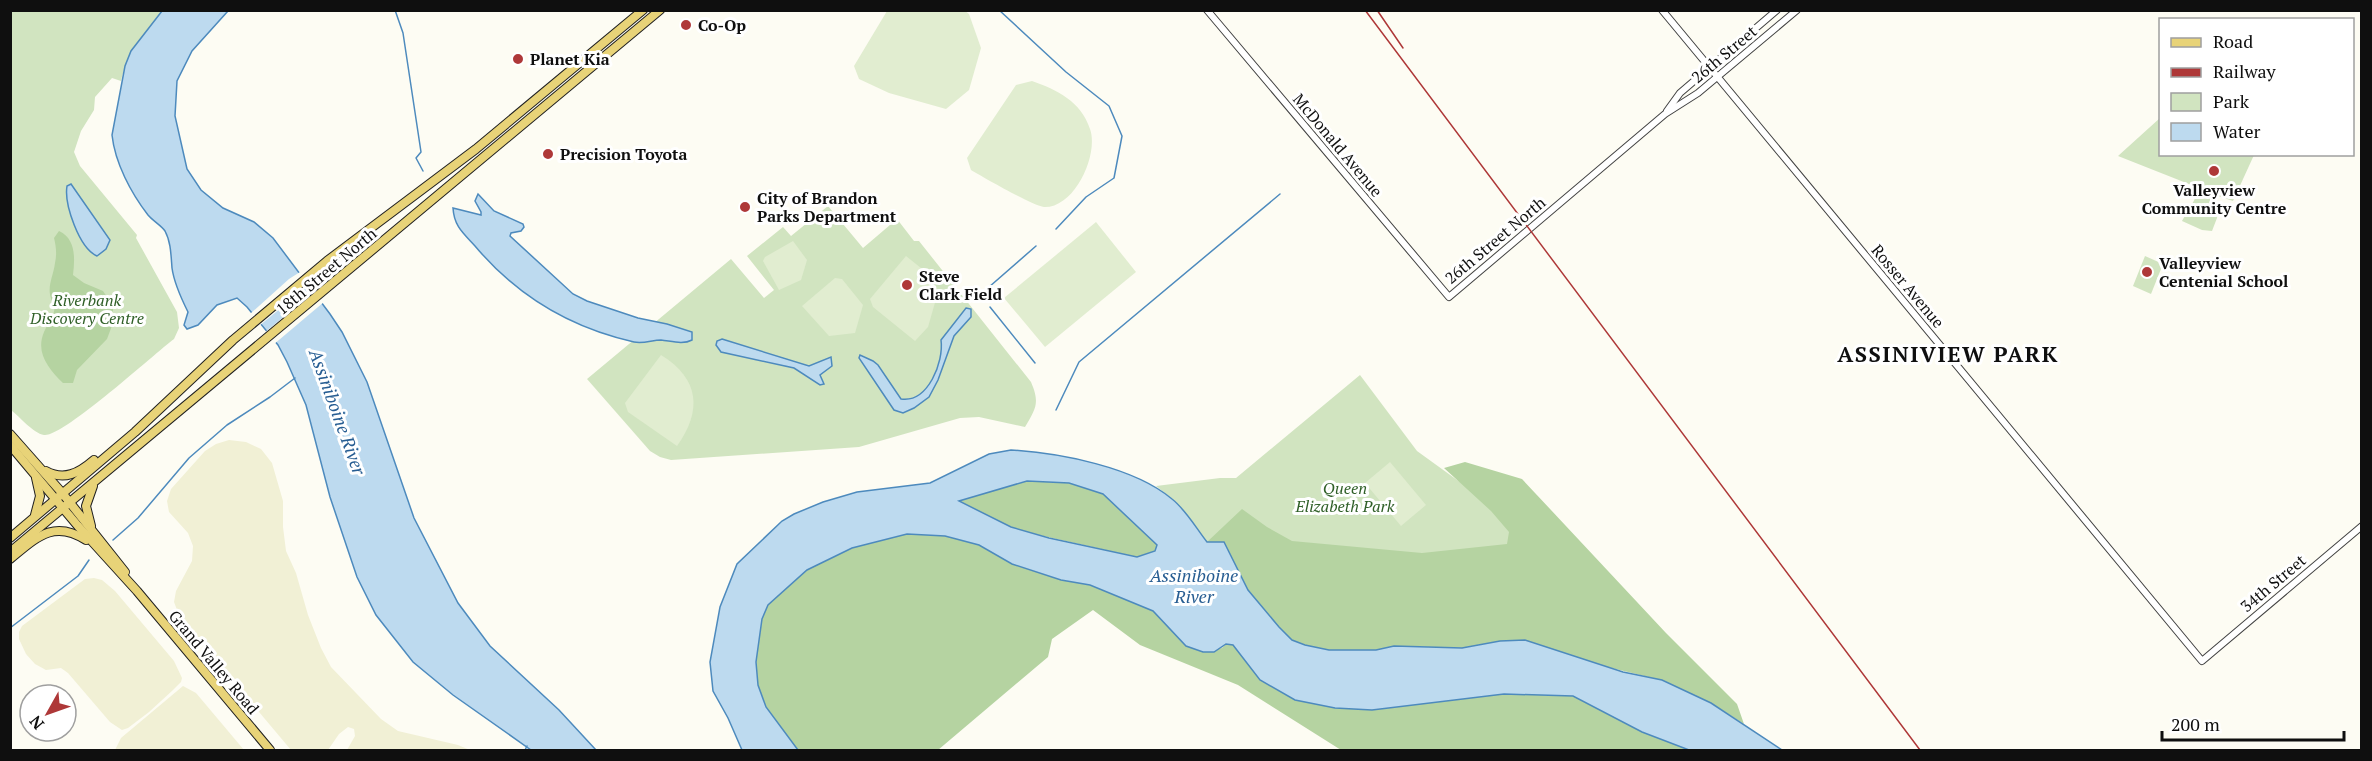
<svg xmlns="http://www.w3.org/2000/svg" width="2372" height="761" font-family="'PT Serif',serif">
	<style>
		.farmland { fill: #f1f0d5 }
		.green { fill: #d1e4c0 }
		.forest { fill: #b5d3a1 }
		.pitch { fill: #e1edd0 }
		.water { fill: #bddaef; stroke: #4d8abd; stroke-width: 1.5; fill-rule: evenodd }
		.pier { fill: #fdfcf3 }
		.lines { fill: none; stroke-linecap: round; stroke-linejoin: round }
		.stream { stroke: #4d8abd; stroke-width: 1.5 }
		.minor-casing { stroke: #424242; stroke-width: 8 }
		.major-casing { stroke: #202020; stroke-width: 10 }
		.minor { stroke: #fff; stroke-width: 6 }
		.major { stroke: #e8d378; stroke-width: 8 }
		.rail { stroke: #ae3838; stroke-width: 1.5 }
		.poi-dot { fill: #ae3838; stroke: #fff; stroke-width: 2 }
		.labels { text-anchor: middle; stroke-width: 6; stroke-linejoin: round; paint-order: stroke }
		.poi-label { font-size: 16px; font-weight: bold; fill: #0f0f0f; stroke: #fff; text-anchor: start }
		.street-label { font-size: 16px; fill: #0f0f0f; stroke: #fff }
		.park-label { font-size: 16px; font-style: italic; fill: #2f5f27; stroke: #fff }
		.water-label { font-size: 18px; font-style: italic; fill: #275d92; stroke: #fff }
		.district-label { font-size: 22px; font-weight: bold; letter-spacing: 1.5px; fill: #0f0f0f; stroke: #fff }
	</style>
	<rect width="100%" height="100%" fill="#fdfcf3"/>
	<g class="farmland">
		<path d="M 229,440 L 246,442 L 261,449 L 272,463 L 283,501 L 283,527 L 286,551 L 296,573 L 308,615 L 321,648 L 331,667 L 381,719 L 398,731 L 458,745 L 470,750 L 347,750 L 355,736 L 354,729 L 348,727 L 339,734 L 328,750 L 291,750 L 190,630 L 179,615 L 174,602 L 176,591 L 192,561 L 193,546 L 188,533 L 169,512 L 167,501 L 171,489 L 205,451 L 216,444 Z"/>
		<path d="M 94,578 L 102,580 L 115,591 L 174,661 L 182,678 L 181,682 L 173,690 L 149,712 L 128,728 L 122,730 L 110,722 L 68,673 L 61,668 L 46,670 L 35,664 L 26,654 L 19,639 L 19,632 L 22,626 L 85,579 Z"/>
		<path d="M 183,686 L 196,693 L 244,750 L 115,750 L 121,738 Z"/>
	</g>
	<g class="green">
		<path d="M 10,11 L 162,11 C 145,33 127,53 121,81 L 112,78 L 95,97 L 94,110 L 81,131 L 74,152 L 80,166 L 137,235 L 136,238 L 177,312 L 179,328 L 174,339 C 154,354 62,438 44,435 C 33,433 20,417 11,410 Z"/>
		<path d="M 2160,118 L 2160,154 L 2254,155 L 2233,201 L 2212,194 L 2209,203 L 2218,206 L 2217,218 L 2212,231 L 2202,230 L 2182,221 C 2188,210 2196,200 2199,188 L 2118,156 Z"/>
		<path d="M 828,206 L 863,248 L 897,219 L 914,241 L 919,241 L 1031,382 C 1040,403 1036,408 1025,427 L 979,417 L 960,418 L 859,447 L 671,460 L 660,457 L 650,451 L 587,379 L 731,259 L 764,298 L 774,290 L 747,256 L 783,227 L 791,236 Z"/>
		<path d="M 2145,256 L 2163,264 L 2151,294 L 2133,286 Z"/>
		<path d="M 1360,375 L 1417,451 L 1565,558 L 1542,597 L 1207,542 L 1175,501 L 1156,486 L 1220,478 L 1236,478 Z"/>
	</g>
	<g class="forest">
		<path d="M 59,231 C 76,239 75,258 73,275 L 84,283 L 103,291 L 113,306 L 113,323 L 107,339 L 77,370 L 73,383 L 63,383 C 49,369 35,353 44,332 C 49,321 53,320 55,306 C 44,290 53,279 55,263 C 57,254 56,246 54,238 Z"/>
		<path d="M 1465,462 L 1522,479 L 1666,633 L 1737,704 L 1744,724 L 1711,703 L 1661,680 L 1500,641 L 1462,648 L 1394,646 L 1376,650 L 1329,650 L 1306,646 L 1292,640 L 1279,627 L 1248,590 L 1224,542 L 1207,542 L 1242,509 L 1267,527 L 1292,541 L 1422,553 L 1507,544 L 1509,532 L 1491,511 L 1444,468 Z"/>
		<path d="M 1027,481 L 1069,483 L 1103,494 L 1157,545 L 1155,551 L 1137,557 L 1030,533 L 1011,527 L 958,501 Z"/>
		<path d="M 907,534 L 945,536 L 979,545 L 1012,564 L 1061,580 L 1090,585 L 1153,611 L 1186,646 L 1203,652 L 1222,648 L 1226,644 L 1233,645 L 1260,680 L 1295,700 L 1335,708 L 1372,710 L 1504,694 L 1573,696 L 1642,732 L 1689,750 L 1341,750 L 1238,685 L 1140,645 L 1093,610 L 1052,639 L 1048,657 L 938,750 L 798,750 L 766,707 L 758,685 L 756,662 L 762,619 L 768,605 L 807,570 L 852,548 Z"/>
	</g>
	<g class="pitch">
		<path d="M 887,11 L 964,10 L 969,14 L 981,48 L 969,90 L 946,109 L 889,93 L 859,79 L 854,66 Z"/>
		<path d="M 1032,81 C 1057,90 1081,101 1090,129 C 1099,154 1075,208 1044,207 C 1033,206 983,177 971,170 L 967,158 L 1016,85 Z"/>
		<path d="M 1096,222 L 1136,272 L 1045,347 L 1004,298 Z"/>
		<path d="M 793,241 L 807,260 L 801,280 L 779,290 L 763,261 L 765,257 Z"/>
		<path d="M 906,256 L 926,272 L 936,299 L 928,327 L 915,341 L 873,307 L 870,299 Z"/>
		<path d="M 835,278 L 842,279 L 863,305 L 855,333 L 829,336 L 802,306 Z"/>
		<path d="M 661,355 C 700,379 702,411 677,446 L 628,412 L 625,403 Z"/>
		<path d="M 1390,462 L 1426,505 L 1401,526 L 1365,483 Z"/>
	</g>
	<g class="water">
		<path d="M 162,11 L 228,11 L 192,51 L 177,81 L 175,116 L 187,169 L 201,190 L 223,208 L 254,222 L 273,238 L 330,314 L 342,332 L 367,382 L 414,518 L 458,603 L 490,646 L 559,710 L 596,750 L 531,750 L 453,695 L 413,662 L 376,615 L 357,577 L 330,497 L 306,405 L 287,362 L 278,345 L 247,307 L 237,298 L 217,305 L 198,325 L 187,329 L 184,325 L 188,312 C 181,298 174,283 172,268 C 171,256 171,242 165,231 C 162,226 153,221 148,215 C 131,193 115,163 112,135 L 125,66 L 131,51 Z"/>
		<path d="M 71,184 L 110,240 L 106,249 L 97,256 C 79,248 64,204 67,186 Z"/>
		<path d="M 478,194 L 494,211 L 523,224 L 524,227 L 521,231 L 511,233 L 510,236 L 573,294 L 587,301 L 638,318 L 667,324 L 692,332 L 692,340 C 683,345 671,341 661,340 C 652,340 644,344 634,342 C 571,328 517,296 475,246 C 463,233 454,226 453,208 L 481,215 L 481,212 L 475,201 Z"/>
		<path d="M 966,308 L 971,309 L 971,317 L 954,336 L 938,380 L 929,397 L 914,408 L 903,413 L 894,410 L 859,358 L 860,355 L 873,361 L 878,365 L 901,399 C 928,403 944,362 941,340 Z"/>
		<path d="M 722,339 L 809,366 L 831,357 L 832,366 L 820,375 L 824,384 L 820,385 L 794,368 L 721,352 L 716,345 L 717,341 Z"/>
		<path d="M 1011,450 C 1060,453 1134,467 1172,499 C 1186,510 1196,528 1207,542 L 1224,542 L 1248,590 L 1279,627 L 1292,640 L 1305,645 L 1329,650 L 1376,650 L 1394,646 L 1462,648 L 1500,641 L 1525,640 L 1623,672 L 1662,680 L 1711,703 L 1782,750 L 1689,750 L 1642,732 L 1573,696 L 1504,694 L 1372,710 L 1335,708 L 1295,700 L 1260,680 L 1233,645 L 1226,644 L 1214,652 L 1203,652 L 1186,646 L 1153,611 L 1090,585 L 1061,580 L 1012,564 L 979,545 L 945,536 L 907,534 L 852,548 L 807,570 L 768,605 L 762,619 L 756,662 L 758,685 L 766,707 L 798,750 L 742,750 L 728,718 L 713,691 L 710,662 L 720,607 L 737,564 L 782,521 L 794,514 L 823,502 L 857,492 L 930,483 L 989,454 ZM 1027,481 L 1069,483 L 1103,494 L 1157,545 L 1155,551 L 1137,557 L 1049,538 L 1011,527 L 959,501 Z"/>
	</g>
	<g class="pier">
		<path d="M 300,272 L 310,284 L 259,326 L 250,314 L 289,279 Z"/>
		<path d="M 315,291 L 324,302 L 273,345 L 264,333 Z"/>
	</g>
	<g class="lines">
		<g class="stream">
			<path d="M 395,10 L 403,33 L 421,152 L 416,158 L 423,171"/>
			<path d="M 999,10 L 1066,72 L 1109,106 L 1122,136 L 1114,178 L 1086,197 L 1056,229"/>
			<path d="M 984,299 L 981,294 L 1036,246"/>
			<path d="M 990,307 L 1035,363"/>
			<path d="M 1056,410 L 1079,362 L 1280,194"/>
			<path d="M 113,540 L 138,518 L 189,458 L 227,425 L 270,397 L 295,378"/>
			<path d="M 10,628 L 78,576 L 89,560"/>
			<path d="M 525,750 L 527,746"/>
		</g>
		<defs>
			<g id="minor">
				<path d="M 1207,10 L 1449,297 L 1665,114 L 1698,93 L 1797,10"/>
				<path d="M 1662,10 L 2202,661 L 2362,526"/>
				<path d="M 1667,111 L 1680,93 L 1777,10"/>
			</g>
			<g id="major">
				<path d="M 10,434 L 63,494 L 125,572"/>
				<path d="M 10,445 L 78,526 L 137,591 L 270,750"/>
				<path d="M 46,471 C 64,481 79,473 94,460"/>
				<path d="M 35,515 L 40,496 L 36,478"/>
				<path d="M 91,526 L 86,506 L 93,486"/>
				<path d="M 10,538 L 135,432 L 233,340 L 327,261 L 476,149 L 643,10"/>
				<path d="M 10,552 L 660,10"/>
				<path d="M 10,559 C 36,538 53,519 86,540"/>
			</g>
		</defs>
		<use href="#minor" class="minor-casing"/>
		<use href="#major" class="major-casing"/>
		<use href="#minor" class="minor"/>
		<use href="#major" class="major"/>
		<g class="rail">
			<path d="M 1365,10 L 1920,750"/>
			<path d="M 1377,10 L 1403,48"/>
		</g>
	</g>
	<g class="poi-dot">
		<circle cx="686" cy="25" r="6"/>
		<circle cx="518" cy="59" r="6"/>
		<circle cx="548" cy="154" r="6"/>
		<circle cx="2214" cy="171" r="6"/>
		<circle cx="745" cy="207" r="6"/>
		<circle cx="2147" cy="272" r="6"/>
		<circle cx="907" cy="285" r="6"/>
	</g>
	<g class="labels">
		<g class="poi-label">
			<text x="698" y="31">Co-Op</text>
			<text x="530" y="65">Planet Kia</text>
			<text x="560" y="160">Precision Toyota</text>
			<text x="2214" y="196" text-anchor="middle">Valleyview<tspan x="2214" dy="18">Community Centre</tspan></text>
			<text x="757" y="204">City of Brandon<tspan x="757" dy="18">Parks Department</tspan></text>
			<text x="2159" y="269">Valleyview<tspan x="2159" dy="18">Centenial School</tspan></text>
			<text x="919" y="282">Steve<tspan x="919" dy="18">Clark Field</tspan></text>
		</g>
		<g class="street-label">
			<text transform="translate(1724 54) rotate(-40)" y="6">26th Street</text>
			<text transform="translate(1338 145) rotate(50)" y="6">McDonald Avenue</text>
			<text transform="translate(1495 240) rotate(-40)" y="6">26th Street North</text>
			<text transform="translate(326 271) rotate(-40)" y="6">18th Street North</text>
			<text transform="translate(1908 286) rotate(50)" y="6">Rosser Avenue</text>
			<text transform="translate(2273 583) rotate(-40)" y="6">34th Street</text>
			<text transform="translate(214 662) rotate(50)" y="6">Grand Valley Road</text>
		</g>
		<g class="park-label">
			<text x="87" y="306">Riverbank<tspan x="87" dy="18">Discovery Centre</tspan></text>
			<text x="1345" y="494">Queen<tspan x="1345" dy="18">Elizabeth Park</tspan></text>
		</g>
		<g class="water-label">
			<text transform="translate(337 412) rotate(70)" y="6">Assiniboine River</text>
			<text x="1194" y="582">Assiniboine<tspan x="1194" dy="21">River</tspan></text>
		</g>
		<g class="district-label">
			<text x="1948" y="362">ASSINIVIEW PARK</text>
		</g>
	</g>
	<rect width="2372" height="761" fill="none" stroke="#0f0f0f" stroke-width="24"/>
	<rect x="2159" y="18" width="195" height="138" fill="#ffffff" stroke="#9f9f9f" stroke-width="1.5"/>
	<rect x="2171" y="38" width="30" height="9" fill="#e8d378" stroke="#9f9f9f" stroke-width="1.5"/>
	<text x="2213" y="48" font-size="18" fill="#0f0f0f">Road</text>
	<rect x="2171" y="68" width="30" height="9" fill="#ae3838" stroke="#9f9f9f" stroke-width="1.5"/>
	<text x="2213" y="78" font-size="18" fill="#0f0f0f">Railway</text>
	<rect x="2171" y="93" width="30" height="18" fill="#d1e4c0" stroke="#9f9f9f" stroke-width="1.5"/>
	<text x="2213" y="108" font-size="18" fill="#0f0f0f">Park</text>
	<rect x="2171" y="123" width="30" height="18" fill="#bddaef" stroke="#9f9f9f" stroke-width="1.5"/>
	<text x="2213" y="138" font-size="18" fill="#0f0f0f">Water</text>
	<g transform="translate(48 713) rotate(230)"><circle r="28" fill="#ffffff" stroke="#9f9f9f" stroke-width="1.5"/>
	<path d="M0-4.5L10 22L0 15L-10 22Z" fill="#ae3838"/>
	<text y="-9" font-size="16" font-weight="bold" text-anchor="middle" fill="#0f0f0f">N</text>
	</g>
	<path d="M2162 731v9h182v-9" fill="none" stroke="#0f0f0f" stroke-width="3"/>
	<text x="2171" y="731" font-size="18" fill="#0f0f0f" stroke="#ffffff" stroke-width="4.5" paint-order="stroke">200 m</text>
</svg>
